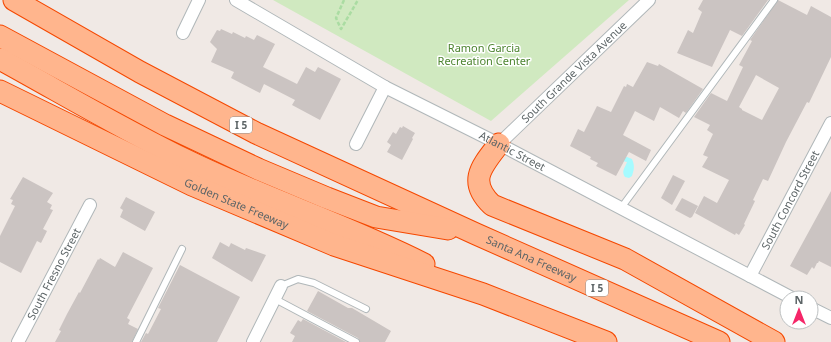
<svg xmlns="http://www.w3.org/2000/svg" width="831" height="342" font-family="'Noto Sans',sans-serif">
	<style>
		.green { fill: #d0e9c0 }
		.water { fill: #a6fbff }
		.building { fill: #cbc4c2; fill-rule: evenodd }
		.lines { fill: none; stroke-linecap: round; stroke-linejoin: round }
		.service-casing { stroke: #b0b7b9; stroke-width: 8 }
		.minor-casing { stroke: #b0b7b9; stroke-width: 14 }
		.motorway-casing { stroke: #f54800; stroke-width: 23 }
		.path { stroke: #aadca2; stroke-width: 2.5; stroke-dasharray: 4 2; stroke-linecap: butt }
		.service { stroke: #fff; stroke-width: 6 }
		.minor { stroke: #fff; stroke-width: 12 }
		.motorway { stroke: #ffb58d; stroke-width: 21 }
		.labels { text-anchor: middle; stroke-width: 3; stroke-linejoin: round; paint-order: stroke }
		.shield { fill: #fff; stroke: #8e9395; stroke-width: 1 }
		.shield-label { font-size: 10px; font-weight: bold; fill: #5d6567 }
		.park-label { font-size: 11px; fill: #4c842f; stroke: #fff }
		.street-label { font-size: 11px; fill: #5d6567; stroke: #fff }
	</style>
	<rect width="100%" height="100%" fill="#f0e9e5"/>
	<path class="green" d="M 273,0 L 629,0 L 491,121 Z"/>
	<path class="water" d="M 627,157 L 632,159 C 635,166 634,170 632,176 L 629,178 L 625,177 C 621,171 625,168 627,162 L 622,161 L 622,158 Z"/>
	<g class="building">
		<path d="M 703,0 L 768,0 L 742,36 L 730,30 L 712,67 L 677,53 L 688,30 L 693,33 L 702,12 L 698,9 Z"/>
		<path d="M 778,0 L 807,15 L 811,6 L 831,17 L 831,57 L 809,103 L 807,102 L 786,142 L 768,181 L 763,179 L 753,200 L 755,201 L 744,224 L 745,225 L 739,235 L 736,233 L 735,235 L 695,213 L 704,196 L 717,203 L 729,180 L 702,167 L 708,157 L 703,155 L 713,134 L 707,130 L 710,125 L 694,117 L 711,93 L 727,101 L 743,67 L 739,65 L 752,41 L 750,40 ZM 756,75 L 779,88 L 762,120 L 742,110 L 742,109 L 739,107 Z"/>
		<path d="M 221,29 L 232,34 L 233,32 L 245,38 L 246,36 L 254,40 L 257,35 L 275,44 L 263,67 L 297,84 L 306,67 L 315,72 L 318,67 L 341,79 L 320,120 L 292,105 L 295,100 L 264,84 L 260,93 L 231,78 L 234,72 L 211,62 L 217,49 L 210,42 L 217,30 L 220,31 Z"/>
		<path d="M 647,62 L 658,66 L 659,64 L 703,89 L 686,113 L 683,111 L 679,118 L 660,107 L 654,121 L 635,111 L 623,135 L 651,150 L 646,161 L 629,152 L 616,176 L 596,166 L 598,163 L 590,159 L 591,157 L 570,146 L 578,129 L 584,132 L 597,106 L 611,112 L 624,86 L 626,87 L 627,84 L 633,87 Z"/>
		<path d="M 403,126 L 415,133 L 412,138 L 413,139 L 402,160 L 387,152 L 391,145 L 387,142 L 393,132 L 396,134 L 400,127 L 402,128 Z"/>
		<path d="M 673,175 L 685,181 L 672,205 L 661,198 Z"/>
		<path d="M 23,177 L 53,193 L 47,202 L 52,205 L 50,209 L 53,210 L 43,229 L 47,231 L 41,243 L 37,241 L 21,273 L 0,262 L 0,236 L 15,206 L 11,204 L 13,200 L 10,199 Z"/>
		<path d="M 831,191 L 831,267 L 819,261 L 818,263 L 817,263 L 814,269 L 812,267 L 807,275 L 790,266 Z"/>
		<path d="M 126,197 L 155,212 L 145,231 L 120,217 L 123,210 L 120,208 Z"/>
		<path d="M 682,198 L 698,206 L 692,217 L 690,218 L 675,210 Z"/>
		<path d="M 220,242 L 229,247 L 231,243 L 245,250 L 246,248 L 266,255 L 252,282 L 212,258 Z"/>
		<path d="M 123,252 L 153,268 L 127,318 L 130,320 L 128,324 L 138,329 L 132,342 L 55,342 L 61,331 L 59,330 L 67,314 L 79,292 L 80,293 L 98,259 L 99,260 L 100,258 L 115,267 Z"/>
		<path d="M 180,265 L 240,297 L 217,342 L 141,342 L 146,333 L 148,334 L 161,309 L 158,308 Z"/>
		<path d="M 318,291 L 348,308 L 352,308 L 391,331 L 385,342 L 360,342 L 358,338 L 307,311 Z"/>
		<path d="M 303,319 L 346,342 L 292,342 L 295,336 L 290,333 L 298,320 L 301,322 Z"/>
	</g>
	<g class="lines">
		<defs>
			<g id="service">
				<path d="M 621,208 L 774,0"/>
				<path d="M 281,286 L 298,279 L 314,283 L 366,309"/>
				<path d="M 275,299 L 356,342"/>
				<path d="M 136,342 L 182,249"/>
			</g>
			<g id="minor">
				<path id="s1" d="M 236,0 L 385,87 L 499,144 L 792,298"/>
				<path d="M 183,33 L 199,0"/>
				<path d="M 356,144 L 385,87"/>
				<path id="s2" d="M 499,144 L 649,0"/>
				<path id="s3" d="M 750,276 L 831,123"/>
				<path d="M 811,308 L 831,318"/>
				<path id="s4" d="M 18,342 L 90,205"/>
				<path d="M 253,342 L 281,286"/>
			</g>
			<g id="motorway">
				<path id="s5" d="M 14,0 L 140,72 L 256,133 L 476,234 L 719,342"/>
				<path d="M 0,36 L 165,125 L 258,169 L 327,198 L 376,217 L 448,229"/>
				<path d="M 0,59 C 62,93 124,130 188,161 C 266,199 347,225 424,264"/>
				<path id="s6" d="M 0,91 L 192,185 L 334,245 L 483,294 L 606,342"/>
				<path d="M 499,144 C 482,166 467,181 492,205 L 625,259 L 774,342"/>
			</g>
		</defs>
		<use href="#service" class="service-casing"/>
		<use href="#minor" class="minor-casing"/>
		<use href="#motorway" class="motorway-casing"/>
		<path class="path" d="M 344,0 L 336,18 L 341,29 L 358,0"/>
		<use href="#service" class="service"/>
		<use href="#minor" class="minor"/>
		<use href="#motorway" class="motorway"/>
	</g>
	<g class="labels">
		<g class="shield">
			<rect x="230" y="117" width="22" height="16" rx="3"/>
			<rect x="586" y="280" width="22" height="16" rx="3"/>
		</g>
		<g class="shield-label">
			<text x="241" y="129">I 5</text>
			<text x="597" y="292">I 5</text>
		</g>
		<g class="park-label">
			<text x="484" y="52">Ramon Garcia<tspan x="484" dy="13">Recreation Center</tspan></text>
		</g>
		<g class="street-label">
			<text dy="4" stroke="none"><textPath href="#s2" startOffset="104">South Grande Vista Avenue</textPath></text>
			<text dy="4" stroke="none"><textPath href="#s1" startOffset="315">Atlantic Street</textPath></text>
			<text dy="4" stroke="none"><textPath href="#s3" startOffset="86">South Concord Street</textPath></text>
			<text dy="4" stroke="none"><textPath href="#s6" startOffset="262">Golden State Freeway</textPath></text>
			<text dy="4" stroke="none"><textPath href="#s5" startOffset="579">Santa Ana Freeway</textPath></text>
			<text dy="4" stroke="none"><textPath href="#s4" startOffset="77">South Fresno Street</textPath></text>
		</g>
	</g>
	<g transform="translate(799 310)"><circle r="19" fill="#ffffff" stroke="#bec1c2"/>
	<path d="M0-3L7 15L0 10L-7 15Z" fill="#f52668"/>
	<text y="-6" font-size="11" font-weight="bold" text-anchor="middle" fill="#5d6567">N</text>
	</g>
</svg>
